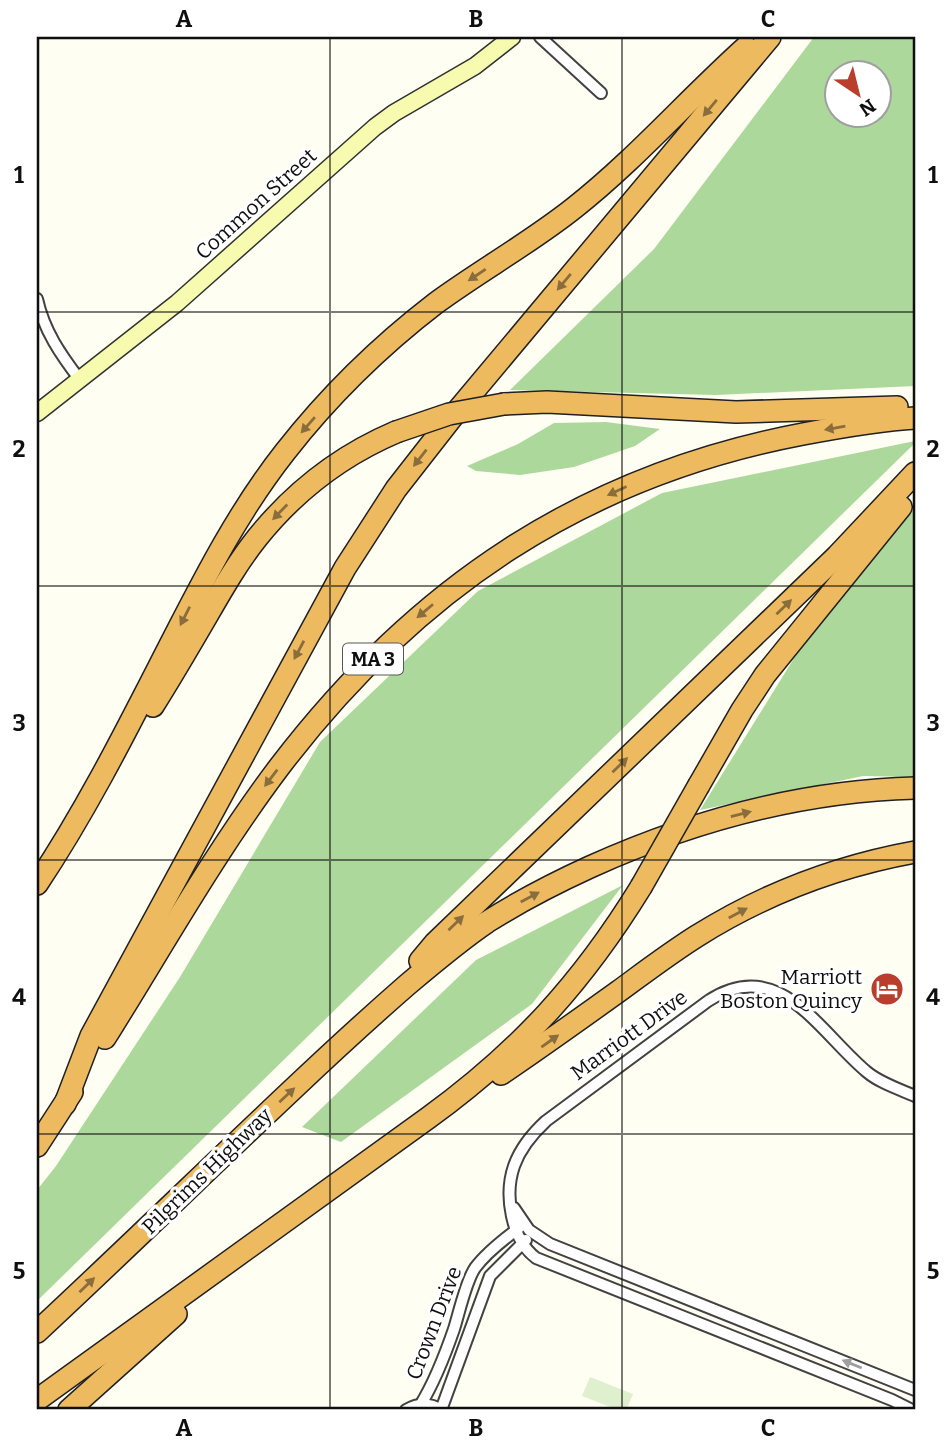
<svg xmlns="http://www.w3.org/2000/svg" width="952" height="1447" font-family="Bitter,serif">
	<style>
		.forest { fill: #add89c; fill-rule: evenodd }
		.pitch { fill: #def0ce }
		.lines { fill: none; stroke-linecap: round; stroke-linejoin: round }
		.street-casing { stroke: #424242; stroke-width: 14 }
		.secondary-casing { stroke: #313131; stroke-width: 19 }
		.highway-casing { stroke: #202020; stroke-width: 24 }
		.street { stroke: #fff; stroke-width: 10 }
		.secondary { stroke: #f7fbb0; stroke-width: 16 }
		.highway { stroke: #eeba60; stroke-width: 21 }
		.highway-bridge-casing { stroke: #202020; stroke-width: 24; stroke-linecap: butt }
		.highway-bridge { stroke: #eeba60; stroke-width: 21 }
		.oneway { fill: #8a6d3c }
		.oneway2 { fill: #9f9f9f }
		.grid { fill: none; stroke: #0f0f0f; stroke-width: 2; stroke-opacity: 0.55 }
		.labels { text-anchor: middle; stroke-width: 7; stroke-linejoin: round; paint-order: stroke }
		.shield { fill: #fff; stroke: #575757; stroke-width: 2 }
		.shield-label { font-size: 19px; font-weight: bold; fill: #0f0f0f }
		.street-label { font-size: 21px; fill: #0f0f0f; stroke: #fff }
		.poi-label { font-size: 21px; fill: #0f0f0f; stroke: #fff; text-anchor: end }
		.neatline { fill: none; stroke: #0f0f0f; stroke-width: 2.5 }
		.grid-label { font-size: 23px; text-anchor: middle; font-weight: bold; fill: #0f0f0f }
	</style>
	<rect width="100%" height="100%" fill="#fefef2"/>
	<g class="forest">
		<path d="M 814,37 L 915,37 L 915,386 L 716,395 L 510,390 L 654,249 ZM 836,74 L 878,74 L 878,116 L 836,116 Z"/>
		<path d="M 606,422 L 660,429 L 635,446 L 574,467 L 520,475 L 476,471 L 467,466 L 518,444 L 554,423 Z"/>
		<path d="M 915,441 L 915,443 L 37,1301 L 37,1190 L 56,1166 L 180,977 L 320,742 L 478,591 L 662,493 Z"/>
		<path d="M 915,507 L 915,777 L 863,776 L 700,810 L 796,655 Z"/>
		<path d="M 623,885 L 532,1004 L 341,1142 L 302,1127 L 476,960 Z"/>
	</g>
	<path class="pitch" d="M 590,1377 L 633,1394 L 626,1410 L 618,1410 L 582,1396 Z"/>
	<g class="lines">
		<defs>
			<g id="street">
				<path d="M 540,37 L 601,93"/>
				<path d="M 37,299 C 44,331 61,355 80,380"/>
				<path d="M 514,1208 L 529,1230 L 550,1244 L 915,1390"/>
				<path d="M 421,1404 C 435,1381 445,1355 454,1329 C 459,1313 466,1281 475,1268 C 486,1253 504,1239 519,1228"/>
				<path d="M 406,1410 C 418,1403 429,1402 441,1410"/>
				<path d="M 441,1410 L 490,1276 L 526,1240"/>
				<path d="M 912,1410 L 892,1400 L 536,1258 C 511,1239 504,1195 514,1166 C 520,1149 533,1133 546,1121 L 708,1001 C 779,954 819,1032 867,1072 C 880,1083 899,1089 915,1096"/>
			</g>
			<path id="secondary" d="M 37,413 L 177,303 L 375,127 L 394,113 L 475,66 L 512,37"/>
			<g id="highway">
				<path d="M 504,404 L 547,402 L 736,412 L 897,407"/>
				<path d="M 153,706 C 172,676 190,645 208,614 C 223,588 238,562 257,538 C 294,492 342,455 396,432"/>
				<path d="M 699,785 L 742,710 L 765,675 L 901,507"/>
				<path d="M 37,884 C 87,809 127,729 168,649 C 203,581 237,513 285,452 C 328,397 380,346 436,303 C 481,270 530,243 574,208 C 636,159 687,100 746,47"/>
				<path d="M 420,961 L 435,943 L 837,556 L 915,473"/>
				<path d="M 105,1038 C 162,947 215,852 280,766 C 416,588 582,476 803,434 C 840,427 878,420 915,418"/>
				<path d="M 501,1074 C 541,1047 580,1019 619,991 C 645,972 670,953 697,936 C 764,894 838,866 915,852"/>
				<path d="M 65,1104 L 91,1036 L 345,568 L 396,489 L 453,416 L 770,37"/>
				<path d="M 37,1146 L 72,1092"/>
				<path d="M 37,1332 C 123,1252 207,1170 293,1089 C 330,1054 368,1019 407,985 C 433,963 459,941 487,922 C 520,901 555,883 590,867 C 692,821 803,791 915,788"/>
				<path d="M 37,1400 L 428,1118 C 519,1052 582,983 641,887"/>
				<path d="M 69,1410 L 176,1314"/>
			</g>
		</defs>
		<use href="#street" class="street-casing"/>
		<use href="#secondary" class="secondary-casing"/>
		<use href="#highway" class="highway-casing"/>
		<use href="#street" class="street"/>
		<use href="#secondary" class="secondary"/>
		<use href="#highway" class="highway"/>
		<defs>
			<g id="highway-bridge">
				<path d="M 396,432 L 449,414 L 504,404"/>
				<path d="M 641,887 L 699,785"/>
			</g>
		</defs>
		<use href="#highway-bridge" class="highway-bridge-casing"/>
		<use href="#highway-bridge" class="highway-bridge"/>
	</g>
	<defs><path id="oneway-solid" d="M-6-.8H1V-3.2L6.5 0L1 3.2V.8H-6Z" transform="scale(1.75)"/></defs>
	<g class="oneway">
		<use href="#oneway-solid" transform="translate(710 108) rotate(130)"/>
		<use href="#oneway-solid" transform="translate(477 275) rotate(146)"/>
		<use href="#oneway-solid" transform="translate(564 282) rotate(130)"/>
		<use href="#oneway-solid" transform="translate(308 425) rotate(131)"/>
		<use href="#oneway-solid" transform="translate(835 428) rotate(170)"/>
		<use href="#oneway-solid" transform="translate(420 458) rotate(128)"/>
		<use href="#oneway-solid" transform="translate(617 491) rotate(155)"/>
		<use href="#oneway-solid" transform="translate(280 512) rotate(134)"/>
		<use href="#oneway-solid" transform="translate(784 607) rotate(-44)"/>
		<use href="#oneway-solid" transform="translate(425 611) rotate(140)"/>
		<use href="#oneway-solid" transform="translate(185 616) rotate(117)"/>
		<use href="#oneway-solid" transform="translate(299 650) rotate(118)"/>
		<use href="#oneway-solid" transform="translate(620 765) rotate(-44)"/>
		<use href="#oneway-solid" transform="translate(271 778) rotate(127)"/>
		<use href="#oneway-solid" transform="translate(741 814) rotate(-14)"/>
		<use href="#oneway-solid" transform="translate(530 897) rotate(-28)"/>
		<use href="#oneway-solid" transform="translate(738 913) rotate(-28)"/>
		<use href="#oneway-solid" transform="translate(456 923) rotate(-44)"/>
		<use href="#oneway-solid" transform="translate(550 1041) rotate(-35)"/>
		<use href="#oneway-solid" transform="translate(287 1095) rotate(-43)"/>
		<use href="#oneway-solid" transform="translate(87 1285) rotate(-44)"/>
	</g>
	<use class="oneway2" href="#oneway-solid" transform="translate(852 1364) rotate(-158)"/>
	<path class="grid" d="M 330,37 L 330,1410M 622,37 L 622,1410M 37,312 L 915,312M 37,586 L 915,586M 37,860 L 915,860M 37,1134 L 915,1134"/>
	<defs>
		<symbol id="hotel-disc" viewBox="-11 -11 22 22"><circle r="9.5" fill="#ba3e2c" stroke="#fff"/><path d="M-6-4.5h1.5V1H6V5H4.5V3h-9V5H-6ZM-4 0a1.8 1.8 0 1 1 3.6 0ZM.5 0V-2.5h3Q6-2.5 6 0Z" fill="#fff"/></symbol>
	</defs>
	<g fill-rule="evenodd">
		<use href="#hotel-disc" x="868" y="970" width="38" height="38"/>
	</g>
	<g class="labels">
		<rect class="shield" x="343" y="643.5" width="60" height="31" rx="5"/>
		<g class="shield-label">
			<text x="373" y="666">MA 3</text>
		</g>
		<g class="street-label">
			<text transform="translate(256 204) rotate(-42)" y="7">Common Street</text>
			<text transform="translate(629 1035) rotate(-36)" y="7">Marriott Drive</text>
			<text transform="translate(207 1171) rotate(-44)" y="7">Pilgrims Highway</text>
			<text transform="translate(434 1323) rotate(-69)" y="7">Crown Drive</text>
		</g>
		<g class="poi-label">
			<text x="862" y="984">Marriott<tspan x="862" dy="24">Boston Quincy</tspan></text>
		</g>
	</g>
	<rect width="952" height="1447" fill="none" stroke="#ffffff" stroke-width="77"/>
	<g transform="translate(858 94) rotate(145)"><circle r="33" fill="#ffffff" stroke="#9f9f9f" stroke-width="2"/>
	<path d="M0-5L12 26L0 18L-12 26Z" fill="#ba3e2c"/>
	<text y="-10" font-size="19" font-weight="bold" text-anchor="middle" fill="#0f0f0f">N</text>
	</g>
	<rect x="38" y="38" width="876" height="1370" class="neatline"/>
	<g class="grid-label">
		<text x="184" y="27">A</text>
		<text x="476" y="27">B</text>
		<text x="768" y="27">C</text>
		<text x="19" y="183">1</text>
		<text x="933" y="183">1</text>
		<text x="19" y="457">2</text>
		<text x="933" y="457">2</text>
		<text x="19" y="731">3</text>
		<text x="933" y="731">3</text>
		<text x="19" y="1005">4</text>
		<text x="933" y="1005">4</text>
		<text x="19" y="1279">5</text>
		<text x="933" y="1279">5</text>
		<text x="184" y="1436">A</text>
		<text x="476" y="1436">B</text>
		<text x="768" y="1436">C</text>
	</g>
</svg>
